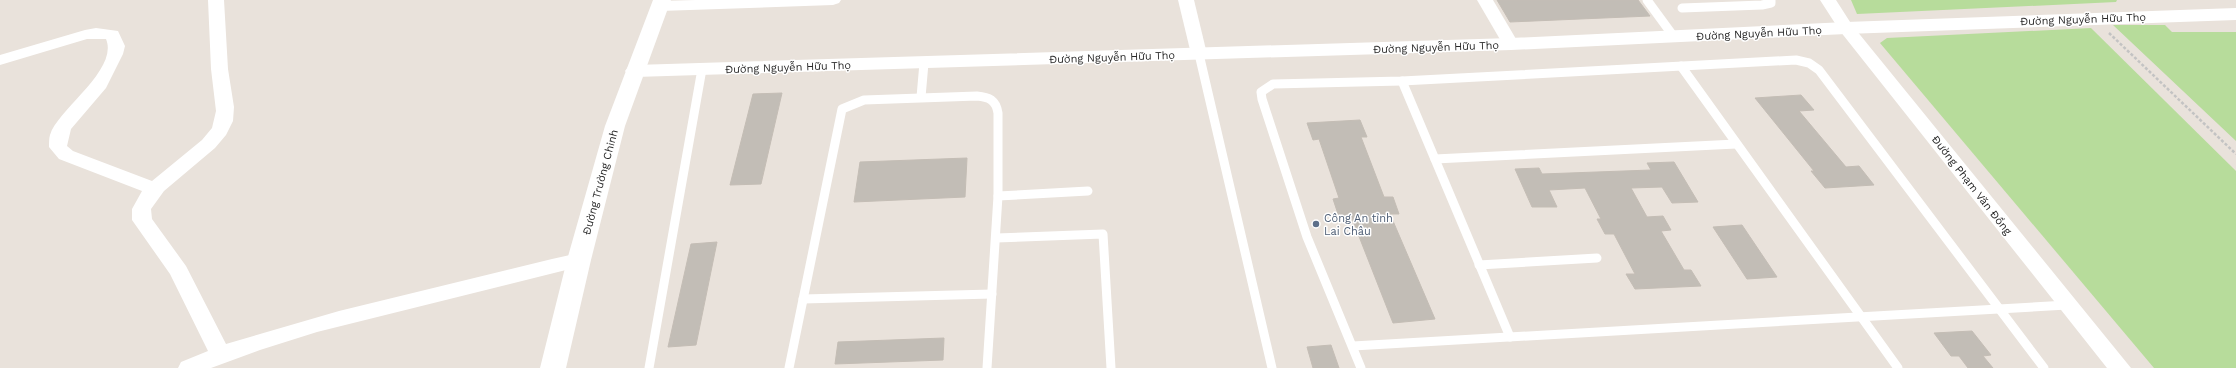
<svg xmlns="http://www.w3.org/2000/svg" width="2236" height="368" font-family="'Work Sans',sans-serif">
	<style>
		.green { fill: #b7dc9b }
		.building { fill: #c2bdb6; stroke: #c4bdb5 }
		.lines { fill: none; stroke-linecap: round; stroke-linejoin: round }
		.path { stroke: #c3c3c3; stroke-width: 2.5; stroke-dasharray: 3 2; stroke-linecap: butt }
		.service { stroke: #fff; stroke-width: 9 }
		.minor { fill: #fff; fill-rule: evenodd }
		.tertiary { fill: #fff; fill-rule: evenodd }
		.secondary { fill: #fff; fill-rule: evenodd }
		.service-dot { fill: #5c6f8a; stroke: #fff; stroke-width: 1.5 }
		.labels { text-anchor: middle; stroke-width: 3; stroke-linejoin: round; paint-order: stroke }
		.street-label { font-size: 11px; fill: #282828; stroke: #fff }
		.service-label { font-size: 11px; fill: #4e5e75; stroke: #fff; text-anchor: start }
	</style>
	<rect width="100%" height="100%" fill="#e9e2db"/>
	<g class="green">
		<path d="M 1851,0 L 2117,0 L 2116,2 L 1857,14 Z"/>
		<path d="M 2113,25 L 2165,25 L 2172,32 L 2236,32 L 2236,141 Z"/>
		<path d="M 2091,28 L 2236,171 L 2236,368 L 2154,368 L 1880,43 L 1887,38 Z"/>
	</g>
	<g class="building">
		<path d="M 1497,0 L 1638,0 L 1650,16 L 1510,22 Z"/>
		<path d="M 782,93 L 761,184 L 730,185 L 753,94 Z"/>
		<path d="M 1801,95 L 1814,110 L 1799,111 L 1846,167 L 1859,166 L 1874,185 L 1825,188 L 1811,171 L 1814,171 L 1755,98 Z"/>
		<path d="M 1360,120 L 1367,137 L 1361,137 L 1384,197 L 1393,197 L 1399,214 L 1390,214 L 1435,319 L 1393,323 L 1351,216 L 1339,217 L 1333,199 L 1339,198 L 1319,139 L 1313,140 L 1307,123 Z"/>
		<path d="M 967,158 L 965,197 L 854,202 L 860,162 Z"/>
		<path d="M 1674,162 L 1698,202 L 1672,203 L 1662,187 L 1631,188 L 1647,217 L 1663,216 L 1671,230 L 1661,231 L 1684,270 L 1691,270 L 1701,286 L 1635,289 L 1626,274 L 1635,274 L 1614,234 L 1605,234 L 1597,219 L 1601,219 L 1585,188 L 1549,190 L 1557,207 L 1532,207 L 1515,169 L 1539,168 L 1542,174 L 1651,170 L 1647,163 Z"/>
		<path d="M 1742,225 L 1777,277 L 1747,279 L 1713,227 Z"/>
		<path d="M 717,242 L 696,345 L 668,347 L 691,244 Z"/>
		<path d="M 1972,331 L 1991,355 L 1983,356 L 1993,368 L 1968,368 L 1959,356 L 1951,356 L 1934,333 Z"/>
		<path d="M 944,338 L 943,360 L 835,364 L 838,342 Z"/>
		<path d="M 1331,345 L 1339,368 L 1313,368 L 1307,347 Z"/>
	</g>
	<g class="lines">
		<path class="path" d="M 2109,33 L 2236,154"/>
		<g class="service">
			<path d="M 1647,0 L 1674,37"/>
			<path d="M 1682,8 L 1762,5 L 1771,3 L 1771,0"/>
			<path d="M 1199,54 L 1272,368"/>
			<path d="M 1681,66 L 1898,368"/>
			<path d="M 1402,81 L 1510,337"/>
			<path d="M 921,97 L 924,63"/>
			<path d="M 1435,159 L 1736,144"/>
			<path d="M 998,196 L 1088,191"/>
			<path d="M 996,238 L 1103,234 L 1111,368"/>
			<path d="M 1479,265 L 1597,258"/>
			<path d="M 803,299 L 992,294"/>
			<path d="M 1353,346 L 2067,305"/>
			<path d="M 649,368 L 702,69"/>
			<path d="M 789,368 L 842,109 L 864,100 L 977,96 C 989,97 996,100 998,113 L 998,196 L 987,368"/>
			<path d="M 1361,368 L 1307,237 L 1262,99 L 1261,92 L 1273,84 L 1402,81 L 1796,60 L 1809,63 L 1819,70 L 2044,368"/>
		</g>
		<g class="minor">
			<path d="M 208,0 L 224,0 L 228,69 L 234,107 L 233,121 L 226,135 L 215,148 L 164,191 L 151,209 L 152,219 L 186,266 L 226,344 L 339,311 L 552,259 L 579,253 L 586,255 L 589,260 L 586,265 L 317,332 L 260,350 L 211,368 L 178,368 L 181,362 L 208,351 L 170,274 L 132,220 L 132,209 L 142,191 L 59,159 L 49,147 C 49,143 49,138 50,135 C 58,109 119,70 106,39 L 87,39 L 0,65 L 0,55 L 85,30 L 96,28 L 118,31 L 125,46 L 123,54 L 106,88 L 71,129 L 67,146 L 73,151 L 152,181 L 202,140 L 212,128 L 216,111 L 211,69 Z"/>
			<path d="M 696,0 L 841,0 L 839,3 L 833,5 L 660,11 L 654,9 L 652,6 L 654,3 L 660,1 Z"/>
			<path d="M 1178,0 L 1194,0 L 1207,54 L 1205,58 L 1193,58 L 1191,54 Z"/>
			<path d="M 1477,0 L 1493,0 L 1519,44 L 1517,48 L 1505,48 Z"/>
			<path d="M 1820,0 L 1836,0 L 1852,25 L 2131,368 L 2107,368 L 1840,31 Z"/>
		</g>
		<path class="tertiary" d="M 2236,8 L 2236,20 L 1846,34 L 1511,50 L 635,77 L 628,75 L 625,71 L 628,67 L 635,65 L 1511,38 L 1846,22 Z"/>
		<path class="secondary" d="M 653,0 L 671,0 L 625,126 L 591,260 L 566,368 L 540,368 L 567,260 L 605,126 Z"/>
	</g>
	<circle class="service-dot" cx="1316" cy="224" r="4"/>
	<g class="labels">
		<g class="street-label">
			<text transform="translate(2083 19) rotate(-2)" y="4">Đường Nguyễn Hữu Thọ</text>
			<text transform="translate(1759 33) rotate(-3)" y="4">Đường Nguyễn Hữu Thọ</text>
			<text transform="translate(1436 47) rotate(-2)" y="4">Đường Nguyễn Hữu Thọ</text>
			<text transform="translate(1112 57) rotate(-2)" y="4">Đường Nguyễn Hữu Thọ</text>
			<text transform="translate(788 67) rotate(-2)" y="4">Đường Nguyễn Hữu Thọ</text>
			<text transform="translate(600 182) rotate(-75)" y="4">Đường Trường Chinh</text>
			<text transform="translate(1972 185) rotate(52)" y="4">Đường Phạm Văn Đồng</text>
		</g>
		<g class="service-label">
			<text x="1324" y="222">Công An tỉnh<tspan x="1324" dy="13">Lai Châu</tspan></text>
		</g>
	</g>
</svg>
